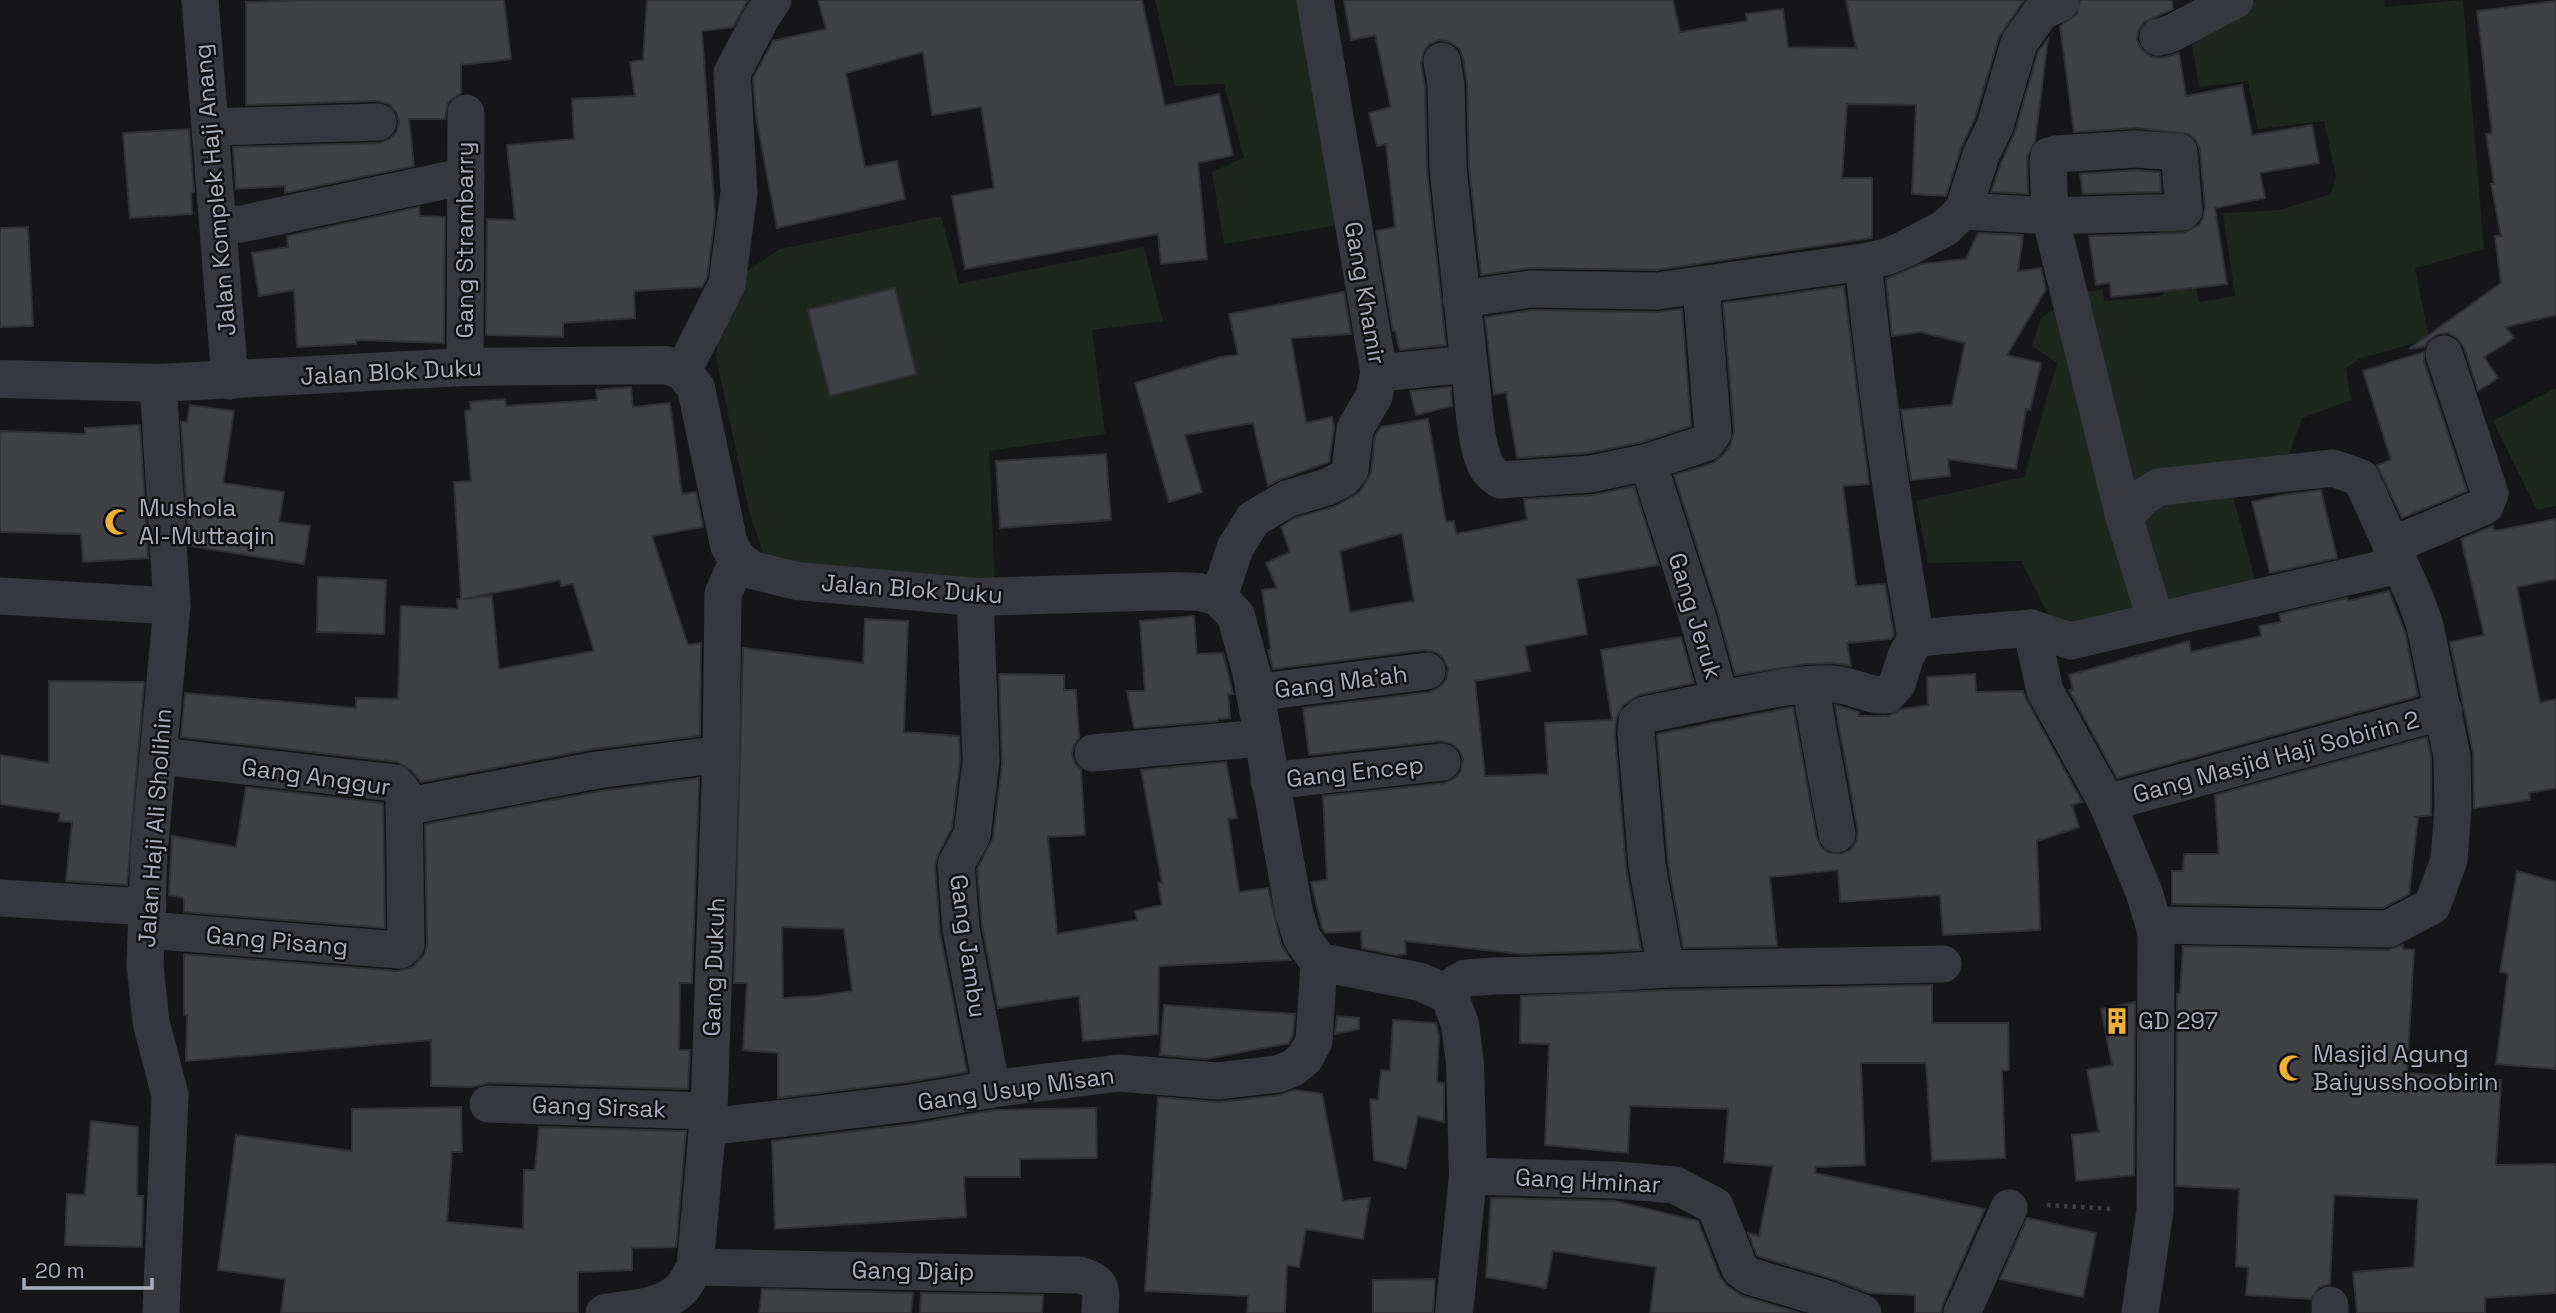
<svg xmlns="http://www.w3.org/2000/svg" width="2556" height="1313" font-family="'Space Grotesk',sans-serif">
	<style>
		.green { fill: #1e261f }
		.building { fill: #404145; stroke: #303034; stroke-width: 2; fill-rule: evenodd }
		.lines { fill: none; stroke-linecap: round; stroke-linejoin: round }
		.path { stroke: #3d3f44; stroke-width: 4.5; stroke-dasharray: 3.5 5; stroke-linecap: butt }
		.minor { stroke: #37383d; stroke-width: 37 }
		.tertiary { stroke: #37383d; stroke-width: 38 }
		.labels { text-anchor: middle; stroke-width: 5; stroke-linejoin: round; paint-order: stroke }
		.street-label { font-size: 24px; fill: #a8adb8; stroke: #111113 }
		.poi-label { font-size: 24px; fill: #a8adb8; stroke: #111113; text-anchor: start }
	</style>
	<rect width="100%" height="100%" fill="#161618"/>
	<g class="green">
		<path d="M 1155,0 L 1314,0 L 1357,222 L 1224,244 L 1212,172 L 1244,158 L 1224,84 L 1175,86 Z"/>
		<path d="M 2258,0 L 2384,0 L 2385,7 L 2463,0 L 2484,249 L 2415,268 L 2429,339 L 2359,359 L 2346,368 L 2351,400 L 2302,418 L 2286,463 L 2228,477 L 2261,604 L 2067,651 L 2021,561 L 1928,563 L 1916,501 L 2024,477 L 2057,363 L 2032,346 L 2041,318 L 2081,292 L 2103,290 L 2104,301 L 2159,297 L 2164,294 L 2158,230 L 2185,229 L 2199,302 L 2235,296 L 2223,213 L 2280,210 L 2331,194 L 2336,176 L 2324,121 L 2258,129 L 2248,81 L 2199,87 L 2189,26 Z"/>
		<path d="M 941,216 L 959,284 L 1144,247 L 1163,321 L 1092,330 L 1105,434 L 989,451 L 995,586 L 876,577 L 764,555 L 749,511 L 716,357 L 720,322 L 744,273 L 780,249 Z"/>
		<path d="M 2556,388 L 2556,506 L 2537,510 L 2493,421 Z"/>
	</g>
	<g class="building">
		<path d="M 318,0 L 504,0 L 511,59 L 461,65 L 461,93 L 448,102 L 445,119 L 409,119 L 414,166 L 285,193 L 285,186 L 236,189 L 233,147 L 379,143 L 390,139 L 397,131 L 399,122 L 396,112 L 389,104 L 378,101 L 246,105 L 246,2 Z"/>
		<path d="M 647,0 L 748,0 L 733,27 L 702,31 L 715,216 L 707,278 L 702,287 L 634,291 L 635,318 L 563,323 L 563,337 L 486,335 L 487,219 L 515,220 L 507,145 L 574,139 L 572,99 L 635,96 L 630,62 L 643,60 Z"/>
		<path d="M 818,0 L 1142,0 L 1165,106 L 1219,94 L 1233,155 L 1198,163 L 1207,259 L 1161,264 L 1158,234 L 965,269 L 952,196 L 994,188 L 981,107 L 932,115 L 923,52 L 846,73 L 865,167 L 897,161 L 905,199 L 777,228 L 756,117 L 753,78 L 773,41 L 826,29 Z"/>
		<path d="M 1344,0 L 1673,0 L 1680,32 L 1747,21 L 1746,14 L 1783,9 L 1788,47 L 1856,48 L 1846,0 L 2024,0 L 1999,37 L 1975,118 L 1961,148 L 1946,196 L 1912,194 L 1916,105 L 1847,104 L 1842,178 L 1872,178 L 1872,238 L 1656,270 L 1531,268 L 1481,275 L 1469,167 L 1467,84 L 1463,58 L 1459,48 L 1450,42 L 1439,40 L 1429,44 L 1423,53 L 1421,64 L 1425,87 L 1427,169 L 1446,345 L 1400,350 L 1395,331 L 1393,331 L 1376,231 L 1395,227 L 1386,144 L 1377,146 L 1369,113 L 1391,107 L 1375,35 L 1351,40 Z"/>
		<path d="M 2080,0 L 2172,0 L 2173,9 L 2144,22 L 2138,31 L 2137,40 L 2142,50 L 2152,57 L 2162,58 L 2179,53 L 2186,96 L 2242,85 L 2252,135 L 2312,125 L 2319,163 L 2260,173 L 2265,198 L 2215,208 L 2227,284 L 2111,297 L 2110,283 L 2096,285 L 2089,236 L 2184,233 L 2199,225 L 2203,218 L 2205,208 L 2200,150 L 2196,140 L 2189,134 L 2136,128 L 2074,132 L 2060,26 L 2077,15 Z"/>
		<path d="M 2556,1 L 2556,315 L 2506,327 L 2514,338 L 2484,357 L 2498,378 L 2478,391 L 2464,347 L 2457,338 L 2448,333 L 2438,334 L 2429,340 L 2425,346 L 2409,349 L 2501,283 L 2495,236 L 2501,236 L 2491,184 L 2494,184 L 2486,134 L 2492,133 L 2477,11 Z"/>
		<path d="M 2048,39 L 2035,141 L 2027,157 L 2028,194 L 1991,192 L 2001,163 L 2015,132 L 2038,52 Z"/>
		<path d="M 189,129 L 194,192 L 191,193 L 192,214 L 130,218 L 123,133 Z"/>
		<path d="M 2135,170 L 2160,172 L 2161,192 L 2083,194 L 2080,174 Z"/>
		<path d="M 419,207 L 420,216 L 445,217 L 444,343 L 356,340 L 356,344 L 297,347 L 294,290 L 259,296 L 252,253 L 288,247 L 287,236 Z"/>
		<path d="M 28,227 L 33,326 L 0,327 L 0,228 Z"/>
		<path d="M 1978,233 L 2023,235 L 2018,271 L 2041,268 L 2046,289 L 2007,355 L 2041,363 L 2030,410 L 2026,409 L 2016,469 L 1948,459 L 1950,476 L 1911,480 L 1901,410 L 1952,405 L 1965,343 L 1920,332 L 1892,336 L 1886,279 L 1921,264 L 1966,259 Z"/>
		<path d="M 1844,286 L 1869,484 L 1843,486 L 1856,586 L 1885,584 L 1894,634 L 1891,639 L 1847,643 L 1851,666 L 1834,663 L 1805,664 L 1735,675 L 1719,616 L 1674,475 L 1713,463 L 1723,455 L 1731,444 L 1734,431 L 1723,303 Z"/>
		<path d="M 895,288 L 916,374 L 830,396 L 808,310 Z"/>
		<path d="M 1344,292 L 1351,334 L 1291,338 L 1306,423 L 1332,417 L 1334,428 L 1329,462 L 1281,479 L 1268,486 L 1253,423 L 1185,435 L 1202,492 L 1169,502 L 1135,383 L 1221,357 L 1238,355 L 1229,314 Z"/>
		<path d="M 1682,309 L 1691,426 L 1643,442 L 1588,453 L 1517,458 L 1506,392 L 1494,395 L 1485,317 L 1532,310 L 1657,312 Z"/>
		<path d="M 2424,352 L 2424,361 L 2467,491 L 2402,518 L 2377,465 L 2391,460 L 2363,371 Z"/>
		<path d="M 631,387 L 633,407 L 670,403 L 682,494 L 696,492 L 703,527 L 652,536 L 688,645 L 701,643 L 700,736 L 593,749 L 421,782 L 411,770 L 397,762 L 181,737 L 185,693 L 356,708 L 356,698 L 398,699 L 401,606 L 458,609 L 457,599 L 461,599 L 454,482 L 471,481 L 465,411 L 471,410 L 470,402 L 505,399 L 506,406 L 597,400 L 596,390 ZM 560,580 L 561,586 L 573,584 L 594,651 L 499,669 L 492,596 L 463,599 Z"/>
		<path d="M 1451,387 L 1452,406 L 1416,415 L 1410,391 Z"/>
		<path d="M 190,405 L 234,411 L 223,483 L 284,492 L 279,522 L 310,526 L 304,564 L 189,546 L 181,422 L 187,422 Z"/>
		<path d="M 1428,419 L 1446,522 L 1454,521 L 1456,534 L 1527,520 L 1524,499 L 1593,495 L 1634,486 L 1659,565 L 1577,579 L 1587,634 L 1525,646 L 1530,671 L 1475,681 L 1485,776 L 1548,774 L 1545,723 L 1612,720 L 1601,650 L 1681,637 L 1694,683 L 1639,695 L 1623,705 L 1616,719 L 1615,736 L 1626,867 L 1641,950 L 1521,954 L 1405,941 L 1406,954 L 1396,955 L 1362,948 L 1361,931 L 1325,933 L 1322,928 L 1311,882 L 1327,880 L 1323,796 L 1445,783 L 1454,779 L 1461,771 L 1463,759 L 1459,750 L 1451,743 L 1440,741 L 1309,755 L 1303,708 L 1430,692 L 1440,687 L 1446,680 L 1448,668 L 1443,658 L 1436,652 L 1424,650 L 1273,669 L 1268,650 L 1271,650 L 1262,590 L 1277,588 L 1266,563 L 1290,552 L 1281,527 L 1295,518 L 1336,506 L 1360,492 L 1371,473 L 1375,436 L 1381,427 ZM 1402,533 L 1414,601 L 1350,612 L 1340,551 Z"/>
		<path d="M 140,425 L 148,558 L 83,562 L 81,534 L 0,532 L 0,431 L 85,434 L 85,428 Z"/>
		<path d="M 1106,454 L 1111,520 L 1000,528 L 996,461 Z"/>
		<path d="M 2321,490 L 2337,558 L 2270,573 L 2252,502 L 2282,495 Z"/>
		<path d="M 2556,519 L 2556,579 L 2517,587 L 2540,703 L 2556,699 L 2556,788 L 2529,793 L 2530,800 L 2474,808 L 2473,752 L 2450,642 L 2484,635 L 2461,539 L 2493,526 L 2494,531 Z"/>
		<path d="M 318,577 L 386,580 L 384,634 L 317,632 Z"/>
		<path d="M 2389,591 L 2405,632 L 2418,696 L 2117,778 L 2069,690 L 2073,690 L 2069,675 L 2189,641 L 2191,652 L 2261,636 L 2259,626 L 2281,622 L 2279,614 L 2347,598 L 2348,601 Z"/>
		<path d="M 1194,616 L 1197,654 L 1223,653 L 1233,694 L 1228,694 L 1230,718 L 1218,719 L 1218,721 L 1134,728 L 1127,691 L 1145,691 L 1140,621 Z"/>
		<path d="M 865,619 L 908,621 L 904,732 L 959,736 L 960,760 L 952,828 L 938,854 L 935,866 L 940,933 L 967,1072 L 908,1082 L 778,1098 L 778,1053 L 743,1050 L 747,983 L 734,983 L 743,648 L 863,663 ZM 782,927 L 844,929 L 852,991 L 818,996 L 783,998 Z"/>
		<path d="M 999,674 L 1064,675 L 1064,690 L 1076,690 L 1079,738 L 1074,745 L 1072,754 L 1075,764 L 1081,769 L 1085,835 L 1048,837 L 1057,934 L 1137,920 L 1135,911 L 1162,905 L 1158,883 L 1162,883 L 1141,770 L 1226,762 L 1237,818 L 1228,819 L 1239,892 L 1268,888 L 1281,944 L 1291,960 L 1159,966 L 1158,1034 L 1083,1041 L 1079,996 L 998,1008 L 982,926 L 977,869 L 993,838 L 1002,764 Z"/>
		<path d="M 1975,674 L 1976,692 L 2023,691 L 2027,701 L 2082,802 L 2072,805 L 2079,827 L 2037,841 L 2040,930 L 1943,935 L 1940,895 L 1840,902 L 1838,870 L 1770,877 L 1777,946 L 1683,948 L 1668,862 L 1657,734 L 1793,707 L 1817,838 L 1821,847 L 1829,853 L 1841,854 L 1851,850 L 1856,842 L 1858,831 L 1835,705 L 1859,712 L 1859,716 L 1888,716 L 1903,709 L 1928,705 L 1927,677 Z"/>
		<path d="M 49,681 L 144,682 L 127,885 L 66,881 L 72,822 L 59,821 L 60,813 L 0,804 L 0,755 L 49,763 Z"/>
		<path d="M 2427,737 L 2431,758 L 2431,815 L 2416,817 L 2418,818 L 2409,894 L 2383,908 L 2172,904 L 2172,871 L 2183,871 L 2184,854 L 2219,854 L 2215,795 Z"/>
		<path d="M 699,778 L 692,983 L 680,983 L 679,1050 L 690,1050 L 688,1089 L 489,1083 L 472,1087 L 431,1086 L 431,1040 L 186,1061 L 187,1015 L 184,1015 L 184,954 L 398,971 L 413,967 L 425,954 L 427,945 L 425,824 L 600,791 Z"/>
		<path d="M 246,787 L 383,803 L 385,928 L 184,912 L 184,898 L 169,895 L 172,836 L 236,847 Z"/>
		<path d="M 2517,871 L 2556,882 L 2556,1069 L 2496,1064 L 2508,974 L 2500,972 Z"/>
		<path d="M 2403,945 L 2403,949 L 2414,950 L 2407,1073 L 2501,1080 L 2496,1165 L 2556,1164 L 2556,1293 L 2485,1298 L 2485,1313 L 2357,1313 L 2353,1272 L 2414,1267 L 2418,1199 L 2334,1195 L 2330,1284 L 2319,1287 L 2311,1299 L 2246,1295 L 2248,1267 L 2236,1266 L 2239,1189 L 2176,1186 L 2177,994 L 2180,993 L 2183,946 L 2388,950 Z"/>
		<path d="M 1932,985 L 1932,1023 L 2008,1023 L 2009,1070 L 2002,1071 L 2005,1158 L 1932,1161 L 1926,1063 L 1861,1063 L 1865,1165 L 1816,1167 L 1815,1173 L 1985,1209 L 1943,1304 L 1941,1313 L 1915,1313 L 1915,1295 L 1869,1293 L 1833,1279 L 1757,1256 L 1748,1233 L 1759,1236 L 1773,1166 L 1724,1162 L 1728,1109 L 1630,1106 L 1628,1153 L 1545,1145 L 1549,1044 L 1520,1043 L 1521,996 L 1667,990 Z"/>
		<path d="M 2135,1002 L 2134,1175 L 2076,1181 L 2072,1135 L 2099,1132 L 2087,1070 L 2112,1065 L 2101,1009 Z"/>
		<path d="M 1164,1005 L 1295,1014 L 1293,1035 L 1289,1043 L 1206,1059 L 1160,1055 Z"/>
		<path d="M 1337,1016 L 1359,1018 L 1359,1029 L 1335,1034 Z"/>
		<path d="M 1393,1020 L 1436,1023 L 1439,1035 L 1437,1082 L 1444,1083 L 1444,1122 L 1418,1116 L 1406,1168 L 1374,1160 L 1370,1099 L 1378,1100 L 1381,1070 L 1390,1071 Z"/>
		<path d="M 1294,1090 L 1322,1094 L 1343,1201 L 1370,1198 L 1363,1239 L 1306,1229 L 1299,1267 L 1287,1265 L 1285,1313 L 1247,1313 L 1248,1296 L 1145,1291 L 1158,1097 L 1219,1102 L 1280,1095 Z"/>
		<path d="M 461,1107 L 462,1152 L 452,1152 L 447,1222 L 523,1229 L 524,1170 L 535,1170 L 539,1127 L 686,1131 L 676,1247 L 632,1248 L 632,1270 L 578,1272 L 578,1313 L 281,1313 L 285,1279 L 218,1270 L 236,1135 L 352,1151 L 352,1109 Z"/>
		<path d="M 1096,1108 L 1097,1158 L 1020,1159 L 1020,1177 L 964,1177 L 966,1217 L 775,1229 L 772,1141 L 914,1124 L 994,1110 Z"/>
		<path d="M 91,1121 L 138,1127 L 137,1196 L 143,1196 L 142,1247 L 65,1245 L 67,1194 L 85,1195 Z"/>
		<path d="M 1491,1198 L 1615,1201 L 1698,1221 L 1720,1277 L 1727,1286 L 1743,1296 L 1800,1313 L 1650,1313 L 1656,1267 L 1553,1251 L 1546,1288 L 1486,1277 Z"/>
		<path d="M 2027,1218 L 2096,1233 L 2083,1297 L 2000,1279 Z"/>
		<path d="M 1435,1279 L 1433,1313 L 1373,1313 L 1373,1280 Z"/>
		<path d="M 762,1289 L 913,1293 L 911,1313 L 759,1313 Z"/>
		<path d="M 921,1293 L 1043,1295 L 1042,1313 L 920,1313 Z"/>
	</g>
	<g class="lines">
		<path class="path" d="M 2047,1205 L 2115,1209"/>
		<g class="minor">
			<path d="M 200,0 L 230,381"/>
			<path d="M 2158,37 L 2168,35 L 2235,0"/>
			<path d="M 210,127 L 378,122"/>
			<path d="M 1963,211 L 2050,216 L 2182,212 L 2184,210 L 2179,152 L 2135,149 L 2056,154 L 2049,156 L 2048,161 L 2050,216 L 2124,517"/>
			<path d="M 219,225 L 241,224 L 466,176"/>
			<path d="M 1863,262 C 1876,388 1893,513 1916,638 L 2031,628 L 2071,641 L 2156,621 L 2124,517 L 2143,497 L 2159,487 L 2333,468 L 2361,478 L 2416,600 L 2425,626 L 2452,756 L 2453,808 L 2449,860 L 2432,906 L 2388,929 L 2154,925"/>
			<path d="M 1461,299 L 1531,289 L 1657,291 L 1863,262 L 1886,257 L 1905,249 L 1945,228 L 1963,211 L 1981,155 L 1995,126 L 2019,43 L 2041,12 L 2060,3"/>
			<path d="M 1469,364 C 1474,396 1473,434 1485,464 C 1488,471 1493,475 1500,480 L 1591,474 L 1648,462"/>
			<path d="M 465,367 L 466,113"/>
			<path d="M 683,371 L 727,284 L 739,192 L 732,73 L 761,18 L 773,0"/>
			<path d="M 1379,373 L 1469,364 L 1448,168 L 1446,85 L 1442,61"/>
			<path d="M 158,383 L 172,606 L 149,853 L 145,965 L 151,1022 L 170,1095 L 161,1313"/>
			<path d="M 2391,546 L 2485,506 L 2490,494 L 2444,354"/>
			<path d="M 0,596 L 172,606"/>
			<path d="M 975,597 L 981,761 L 972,835 L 956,864 L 961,929 L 992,1089"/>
			<path d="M 1219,597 L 1235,548 L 1253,519 L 1287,499 L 1327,487 L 1343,479 L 1350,470 L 1355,429 L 1374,396 L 1379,373 L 1315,0"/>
			<path d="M 2156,621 L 2399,565"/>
			<path d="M 2031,628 L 2045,691 L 2107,803 L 2144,892 L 2156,932 L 2155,1210 L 2140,1313"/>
			<path d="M 1810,685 L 1837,834"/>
			<path d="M 1254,693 L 1427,671"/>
			<path d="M 1720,699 C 1757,693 1797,682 1834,684 C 1852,685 1870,697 1887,695 L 1897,684 L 1906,656 L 1916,638"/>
			<path d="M 1093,753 L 1262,738"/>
			<path d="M 1269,781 L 1442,762"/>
			<path d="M 2107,803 L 2444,711"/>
			<path d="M 404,807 L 597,770 L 721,754"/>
			<path d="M 0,898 L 148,907"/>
			<path d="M 147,930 L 400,950 L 406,945 L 404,794 L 395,783 L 159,756"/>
			<path d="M 1666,969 L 1647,865 L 1636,734 L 1637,721 L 1644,715 L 1720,699 L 1699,622 L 1648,462 L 1706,443 L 1713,433 L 1701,286"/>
			<path d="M 1449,995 L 1455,984 L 1466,978 L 1495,976 L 1603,973 L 1666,969 L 1943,964"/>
			<path d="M 488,1104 L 709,1111"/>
			<path d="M 708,1127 L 911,1103 L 992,1089 L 1119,1073 L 1217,1081 L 1278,1074 L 1293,1068 L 1305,1058 L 1314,1041 L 1319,962"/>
			<path d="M 1468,1176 L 1616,1180 L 1675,1185 L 1715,1206 L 1740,1269 L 1749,1276 L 1827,1299 L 1863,1313"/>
			<path d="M 695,1267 L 1080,1275 C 1105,1283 1101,1289 1100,1313"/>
			<path d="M 604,1313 C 629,1308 665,1308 683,1287 C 688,1281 691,1273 695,1267 L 709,1111 L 721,754 L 723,594 L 738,560"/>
			<path d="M 1962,1313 L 2009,1208"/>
			<path d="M 2330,1313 L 2330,1305"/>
		</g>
		<path class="tertiary" d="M 0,379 L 158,383 L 465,367 L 666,365 L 683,371 L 696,388 L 729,545 L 738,560 L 752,570 L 797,581 L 975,597 L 1176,591 L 1200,592 L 1219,597 L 1236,616 L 1252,675 L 1294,912 L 1302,938 L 1319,962 L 1421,982 L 1449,995 L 1460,1024 L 1465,1063 L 1468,1176 L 1454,1313"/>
	</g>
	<defs>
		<symbol id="mosque-bare" viewBox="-9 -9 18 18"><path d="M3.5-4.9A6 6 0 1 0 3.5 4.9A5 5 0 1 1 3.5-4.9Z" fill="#f2b134" stroke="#111113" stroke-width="2.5" paint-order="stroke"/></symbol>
		<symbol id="building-bare" viewBox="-9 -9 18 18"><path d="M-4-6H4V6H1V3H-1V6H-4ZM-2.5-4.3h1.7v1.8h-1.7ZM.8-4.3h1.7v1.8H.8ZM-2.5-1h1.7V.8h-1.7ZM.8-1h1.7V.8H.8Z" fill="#f2b134" stroke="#111113" stroke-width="2.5" paint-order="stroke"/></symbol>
	</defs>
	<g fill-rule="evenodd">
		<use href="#mosque-bare" x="99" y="503" width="38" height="38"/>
		<use href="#building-bare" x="2098" y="1002" width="38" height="38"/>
		<use href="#mosque-bare" x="2273" y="1049" width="38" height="38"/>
	</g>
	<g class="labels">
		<g class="street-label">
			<text transform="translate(215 190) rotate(-95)" y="8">Jalan Komplek Haji Anang</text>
			<text transform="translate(465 240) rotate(-90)" y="8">Gang Strambarry</text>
			<text transform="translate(1365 293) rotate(80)" y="8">Gang Khamir</text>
			<text transform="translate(391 372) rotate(-3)" y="8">Jalan Blok Duku</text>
			<text transform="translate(912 589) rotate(4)" y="8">Jalan Blok Duku</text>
			<text transform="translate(1695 616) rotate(73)" y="8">Gang Jeruk</text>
			<text transform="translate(1341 682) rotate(-7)" y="8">Gang Ma'ah</text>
			<text transform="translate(2276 757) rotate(-15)" y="8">Gang Masjid Haji Sobirin 2</text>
			<text transform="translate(1355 772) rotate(-6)" y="8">Gang Encep</text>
			<text transform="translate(316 777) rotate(8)" y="8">Gang Anggur</text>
			<text transform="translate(155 828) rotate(-86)" y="8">Jalan Haji Ali Sholihin</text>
			<text transform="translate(277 941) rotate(5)" y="8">Gang Pisang</text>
			<text transform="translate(968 946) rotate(82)" y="8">Gang Jambu</text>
			<text transform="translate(714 967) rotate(-88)" y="8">Gang Dukuh</text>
			<text transform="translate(1016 1089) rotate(-8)" y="8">Gang Usup Misan</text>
			<text transform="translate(599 1107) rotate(2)" y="8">Gang Sirsak</text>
			<text transform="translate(1588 1181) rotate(3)" y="8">Gang Hminar</text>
			<text transform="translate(913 1271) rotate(1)" y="8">Gang Djaip</text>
		</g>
		<g class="poi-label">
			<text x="139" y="516">Mushola<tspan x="139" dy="28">Al-Muttaqin</tspan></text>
			<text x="2138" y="1029">GD 297</text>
			<text x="2313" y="1062">Masjid Agung<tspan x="2313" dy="28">Baiyusshoobirin</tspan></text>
		</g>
	</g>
	<path d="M24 1278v10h128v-10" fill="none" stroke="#a8adb8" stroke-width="3.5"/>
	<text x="35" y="1278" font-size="21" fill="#a8adb8" stroke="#111113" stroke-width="5" paint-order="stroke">20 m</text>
</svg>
